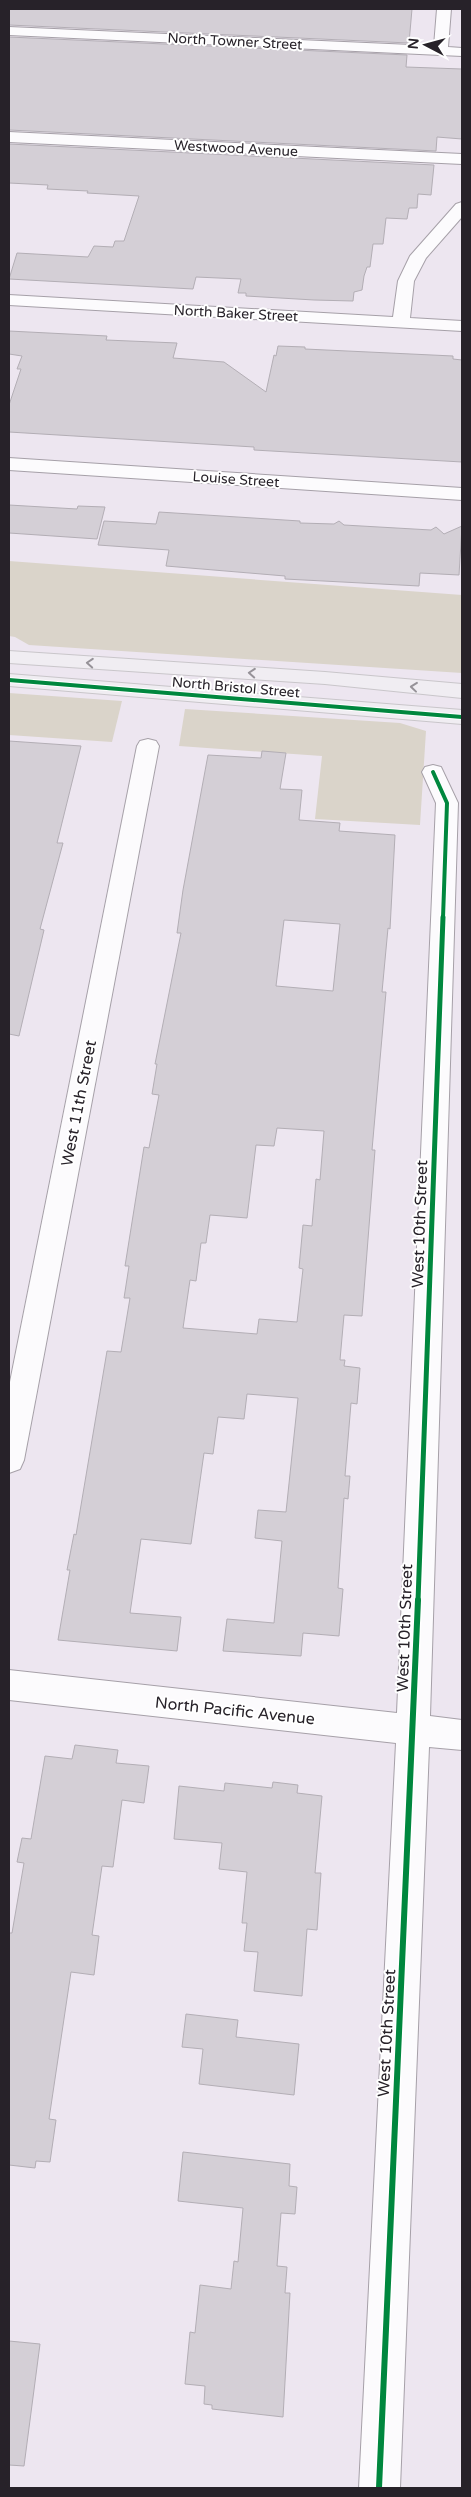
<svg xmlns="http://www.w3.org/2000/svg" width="471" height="2497" font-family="'Varela Round',sans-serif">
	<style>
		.green { fill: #dad4ca }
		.building { fill: #d4cfd6; stroke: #b3aeb5; fill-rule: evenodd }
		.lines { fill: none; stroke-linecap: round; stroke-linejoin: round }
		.street-casing { stroke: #a6a0a8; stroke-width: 2 }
		.primary-casing { stroke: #c9c6ca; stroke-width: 2 }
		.street { fill: #fcfbfd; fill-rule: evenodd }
		.primary { fill: #f0edf2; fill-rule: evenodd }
		.cycleway-far2-casing { stroke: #fff; stroke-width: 6 }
		.cycleway-far1-casing { stroke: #fff; stroke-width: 8 }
		.cycleway-casing { stroke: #fff; stroke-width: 9 }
		.cycleway-far2 { stroke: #00873e; stroke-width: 4 }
		.cycleway-far1 { stroke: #00873e; stroke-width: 5 }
		.cycleway { stroke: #00873e; stroke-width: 6 }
		.oneway { stroke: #969298 }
		.labels { text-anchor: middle; stroke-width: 4; stroke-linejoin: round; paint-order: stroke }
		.far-street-label { font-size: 14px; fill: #272229; stroke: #fff }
		.street-label { font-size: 16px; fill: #272229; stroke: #fff }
	</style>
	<rect width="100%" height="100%" fill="#ede6f0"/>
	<g class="green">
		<path d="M 9,561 L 462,595 L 462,673 L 29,645 L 15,637 L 9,636 Z"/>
		<path d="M 9,693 L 122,701 L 112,742 L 9,735 Z"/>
		<path d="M 185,709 L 400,723 L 426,731 L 420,825 L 315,819 L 322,756 L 179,746 Z"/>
	</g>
	<g class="building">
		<path d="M 9,9 L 412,9 L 409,43 L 9,25 Z"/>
		<path d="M 9,37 L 407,55 L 406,67 L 462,69 L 462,139 L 437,137 L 436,151 L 9,130 Z"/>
		<path d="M 9,144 L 434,165 L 431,195 L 418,194 L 417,208 L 409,208 L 407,219 L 386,218 L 383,244 L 373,244 L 370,267 L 367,267 L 364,276 L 362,290 L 354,292 L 353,301 L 314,300 L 246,296 L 246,293 L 238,293 L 241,279 L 196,277 L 193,289 L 9,279 L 17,253 L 88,257 L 94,246 L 113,247 L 115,241 L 124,241 L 139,196 L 87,193 L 88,191 L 47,189 L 48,185 L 9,183 Z"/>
		<path d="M 9,331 L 107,336 L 106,340 L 177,343 L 173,358 L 224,362 L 266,392 L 274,355 L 276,356 L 278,346 L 305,347 L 305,349 L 453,356 L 453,359 L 462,360 L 462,462 L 254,450 L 254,447 L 9,432 L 9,405 L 21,369 L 17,369 L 22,356 L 9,354 Z"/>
		<path d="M 9,505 L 77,509 L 78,506 L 105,507 L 97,539 L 9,533 Z"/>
		<path d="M 159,512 L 300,521 L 300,523 L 334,524 L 339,521 L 344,525 L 431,530 L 436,527 L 444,534 L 462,526 L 459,575 L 420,573 L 419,586 L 285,579 L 285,576 L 166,566 L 169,550 L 98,545 L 104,521 L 156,524 Z"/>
		<path d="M 9,741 L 81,746 L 57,843 L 63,843 L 40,929 L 44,930 L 19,1036 L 9,1034 Z"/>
		<path d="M 262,751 L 286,753 L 280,789 L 302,790 L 299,820 L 340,823 L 339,831 L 395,835 L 390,929 L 388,928 L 382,992 L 386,992 L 372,1150 L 375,1150 L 362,1316 L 344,1315 L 340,1360 L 345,1360 L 344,1366 L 360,1368 L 357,1404 L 351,1403 L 345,1476 L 350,1476 L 348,1499 L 344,1498 L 338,1588 L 343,1589 L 339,1636 L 303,1633 L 301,1656 L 223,1651 L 227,1619 L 274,1623 L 282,1541 L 255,1538 L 258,1510 L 286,1512 L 298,1398 L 247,1394 L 244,1419 L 218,1417 L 213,1454 L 204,1453 L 191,1544 L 141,1539 L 130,1613 L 181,1617 L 177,1651 L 58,1640 L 70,1570 L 67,1570 L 74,1534 L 76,1535 L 107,1351 L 121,1352 L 130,1298 L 124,1298 L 129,1266 L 125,1266 L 144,1147 L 149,1148 L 159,1095 L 152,1094 L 157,1064 L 155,1064 L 181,933 L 177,933 L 183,890 L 208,755 L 261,758 ZM 284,920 L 340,924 L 333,991 L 276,986 ZM 277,1128 L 324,1131 L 320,1180 L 316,1179 L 312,1226 L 303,1225 L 299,1268 L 303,1269 L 297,1322 L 259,1319 L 257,1334 L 183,1328 L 190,1280 L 196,1281 L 201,1243 L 206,1243 L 210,1215 L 247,1218 L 256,1145 L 274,1146 Z"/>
		<path d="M 75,1745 L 118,1750 L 116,1763 L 149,1766 L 144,1803 L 122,1800 L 113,1867 L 102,1866 L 92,1935 L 99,1936 L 94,1975 L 71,1972 L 49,2119 L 56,2120 L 50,2162 L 36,2161 L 35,2168 L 9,2165 L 9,1933 L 12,1933 L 24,1863 L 17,1862 L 22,1838 L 31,1839 L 45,1756 L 72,1759 Z"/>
		<path d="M 273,1782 L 298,1785 L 297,1793 L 322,1796 L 315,1873 L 321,1873 L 317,1930 L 307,1929 L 302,1996 L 254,1991 L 258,1952 L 244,1951 L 247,1923 L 242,1923 L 247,1872 L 219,1869 L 222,1843 L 174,1839 L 179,1786 L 224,1791 L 225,1783 L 272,1788 Z"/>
		<path d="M 186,2014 L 238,2020 L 236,2037 L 299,2044 L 294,2095 L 199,2084 L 203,2049 L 182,2047 Z"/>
		<path d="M 183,2152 L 290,2164 L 289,2186 L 297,2187 L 295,2214 L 281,2213 L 277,2266 L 287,2267 L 285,2293 L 290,2293 L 283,2417 L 212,2409 L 212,2405 L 204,2404 L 205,2386 L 185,2384 L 190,2332 L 195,2333 L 200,2285 L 231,2289 L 234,2261 L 238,2262 L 243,2208 L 178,2201 Z"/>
		<path d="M 9,2341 L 40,2344 L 24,2466 L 9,2465 Z"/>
	</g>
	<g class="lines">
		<defs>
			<g id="street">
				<path d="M 437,9 L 451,9 L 448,47 L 462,48 L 462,56 L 9,35 L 9,27 L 434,46 Z"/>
				<path d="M 9,132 L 462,154 L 462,164 L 9,142 Z"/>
				<path d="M 462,202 L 462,217 L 426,258 L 414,281 L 410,318 L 462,321 L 462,331 L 9,305 L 9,295 L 393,317 L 398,281 L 410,256 L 456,204 Z"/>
				<path d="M 9,458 L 462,488 L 462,500 L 9,470 Z"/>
				<path d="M 148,739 L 156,741 L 159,746 L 24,1460 L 20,1469 L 9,1473 L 9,1387 L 137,746 L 140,741 Z"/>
				<path d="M 433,765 L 441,767 L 458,803 L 430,1716 L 462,1720 L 462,1750 L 429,1747 L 400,2488 L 359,2488 L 396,1743 L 9,1700 L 9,1670 L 397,1713 L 436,803 L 422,772 L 425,767 Z"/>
			</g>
			<g id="primary">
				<path d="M 9,651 L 325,672 L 462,684 L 462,698 L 325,684 L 9,663 Z"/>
				<path d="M 9,674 L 462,710 L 462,724 L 9,686 Z"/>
			</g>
		</defs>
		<use href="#street" class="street-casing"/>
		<use href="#primary" class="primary-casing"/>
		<use href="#street" class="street"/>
		<use href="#primary" class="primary"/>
		<defs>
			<g id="cycleway-far2">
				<path d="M 9,680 L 462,717"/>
				<path d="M 433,772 L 447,803 L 443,918"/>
			</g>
			<path id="cycleway-far1" d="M 418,1601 L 443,917"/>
			<path id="cycleway" d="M 379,2488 L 418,1600"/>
		</defs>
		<use href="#cycleway-far2" class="cycleway-far2-casing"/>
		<use href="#cycleway-far1" class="cycleway-far1-casing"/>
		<use href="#cycleway" class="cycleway-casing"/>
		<use href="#cycleway-far2" class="cycleway-far2"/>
		<use href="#cycleway-far1" class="cycleway-far1"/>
		<use href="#cycleway" class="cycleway"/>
	</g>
	<defs><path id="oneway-chevron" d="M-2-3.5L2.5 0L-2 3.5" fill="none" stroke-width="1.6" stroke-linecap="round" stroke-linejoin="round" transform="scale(1.25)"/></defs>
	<g class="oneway">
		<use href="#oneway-chevron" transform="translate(90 663) rotate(-176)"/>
		<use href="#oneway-chevron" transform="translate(252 673) rotate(-176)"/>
		<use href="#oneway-chevron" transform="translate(414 687) rotate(-174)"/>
	</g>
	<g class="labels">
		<g class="far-street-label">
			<text transform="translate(235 41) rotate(3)" y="5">North Towner Street</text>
			<text transform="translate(236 148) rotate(3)" y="5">Westwood Avenue</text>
			<text transform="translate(236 313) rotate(3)" y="5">North Baker Street</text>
			<text transform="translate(236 479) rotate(4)" y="5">Louise Street</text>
			<text transform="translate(236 687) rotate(5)" y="5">North Bristol Street</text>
		</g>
		<g class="street-label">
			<text transform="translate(78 1103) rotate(-79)" y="6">West 11th Street</text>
			<text transform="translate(419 1224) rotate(-88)" y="6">West 10th Street</text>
			<text transform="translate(404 1628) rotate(-88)" y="6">West 10th Street</text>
			<text transform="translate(235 1710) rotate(6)" y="6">North Pacific Avenue</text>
			<text transform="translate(386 2033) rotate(-87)" y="6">West 10th Street</text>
		</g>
	</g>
	<rect width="471" height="2497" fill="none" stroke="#272229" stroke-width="20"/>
	<g transform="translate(426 45) rotate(276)" stroke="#ffffff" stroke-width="4" paint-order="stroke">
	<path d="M0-4L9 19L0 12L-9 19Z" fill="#272229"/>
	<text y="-8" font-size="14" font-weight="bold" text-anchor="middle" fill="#272229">N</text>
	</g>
</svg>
